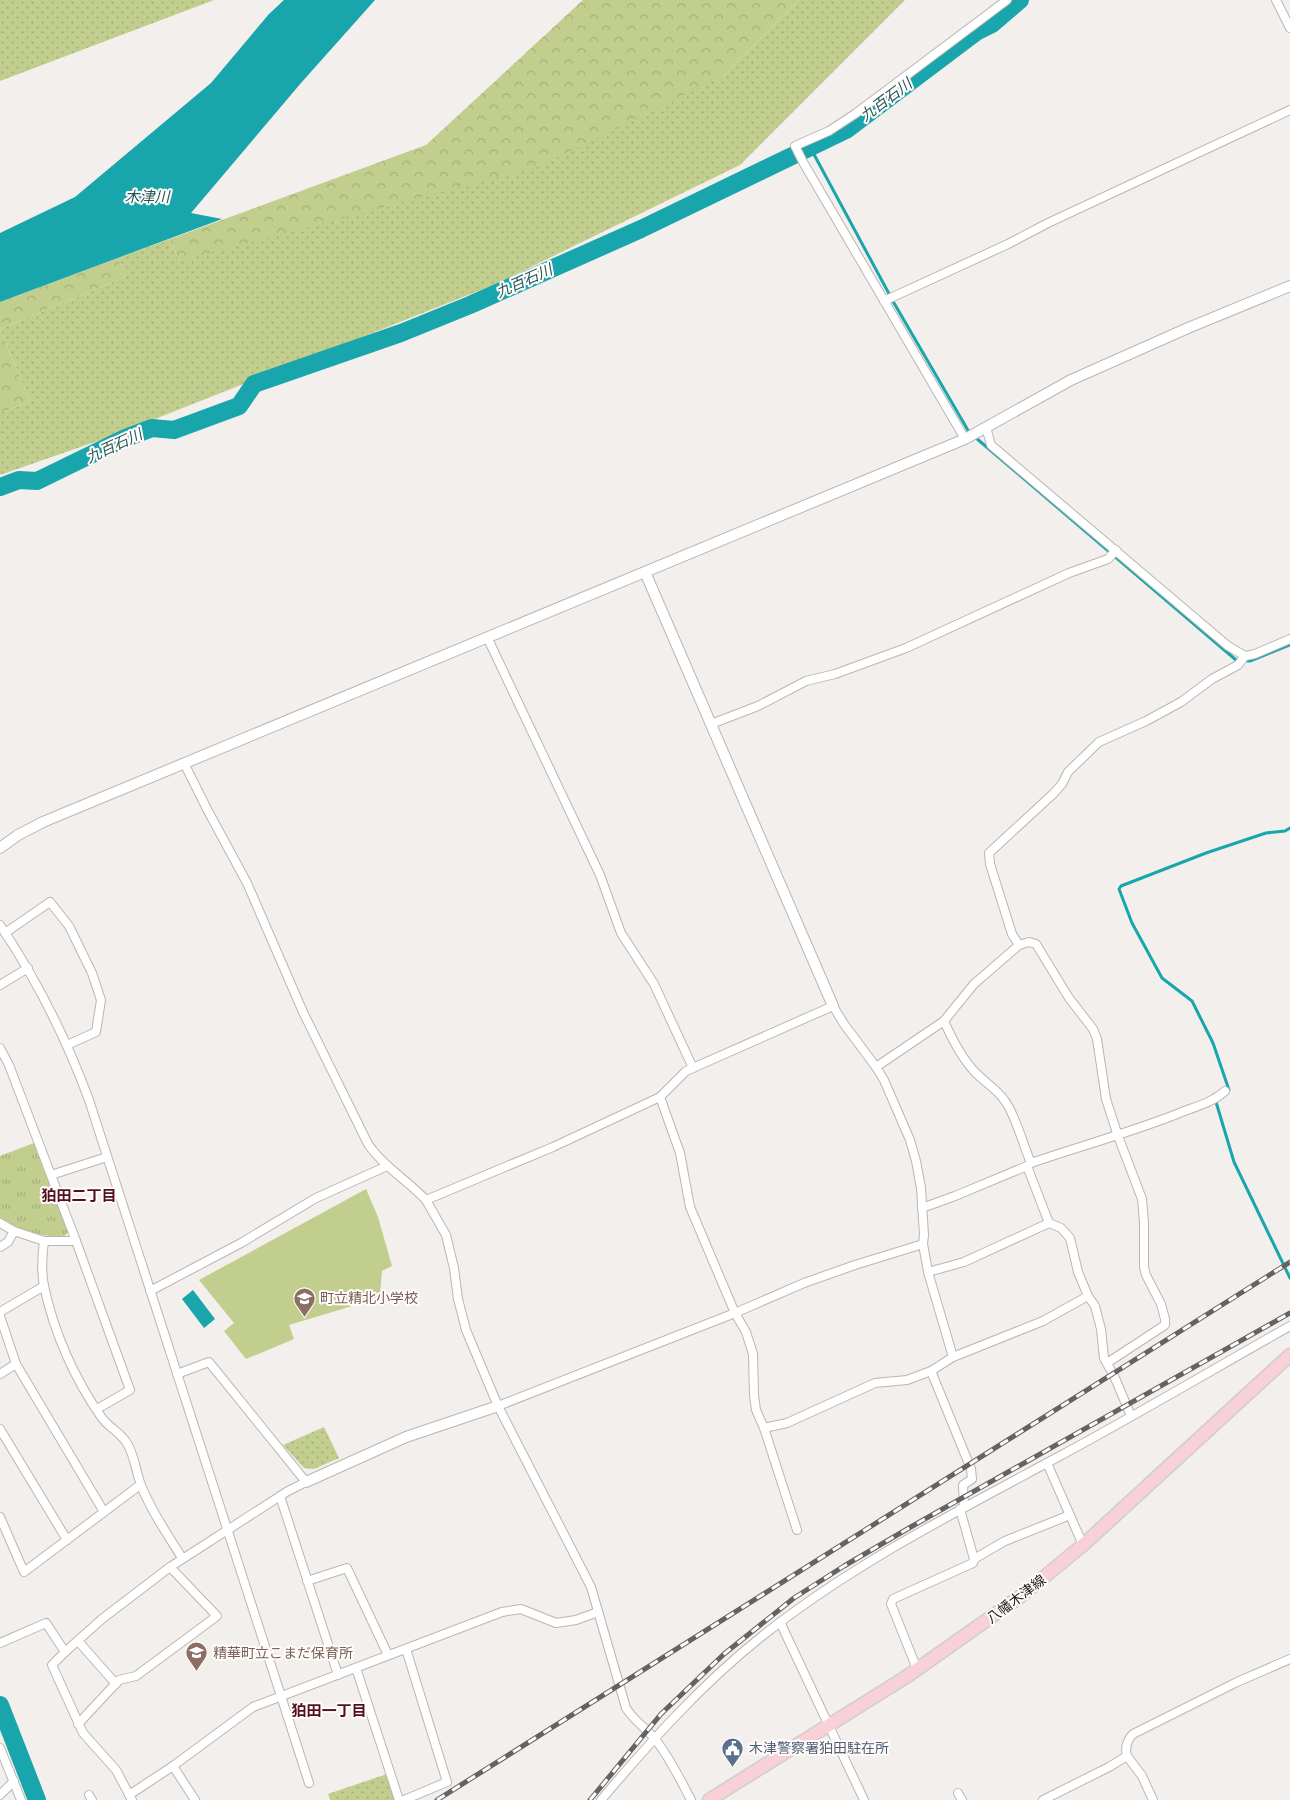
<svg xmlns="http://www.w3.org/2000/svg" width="1290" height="1800" font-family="'PT Serif','Noto Sans JP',serif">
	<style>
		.grass { fill: url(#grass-dots) }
		.forest { fill: url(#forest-crowns) }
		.park { fill: url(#park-tufts) }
		.pitch { fill: #c1ce8e }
		.water { fill: #18a6ac }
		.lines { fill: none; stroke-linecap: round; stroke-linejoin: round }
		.stream { stroke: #18a6ac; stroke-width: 3 }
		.river { stroke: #18a6ac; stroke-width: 18 }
		.minor-casing { stroke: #bab6b3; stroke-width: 10 }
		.tertiary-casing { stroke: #bab6b3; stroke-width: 12 }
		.primary-casing { stroke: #cecece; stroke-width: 15 }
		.minor { stroke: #fff; stroke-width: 8 }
		.tertiary { stroke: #fff; stroke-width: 10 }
		.primary { stroke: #f8d0d7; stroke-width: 12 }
		.rail-casing { stroke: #656361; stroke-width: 5 }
		.rail { stroke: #fffcfb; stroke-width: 3; stroke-dasharray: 9; stroke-linecap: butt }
		.labels { text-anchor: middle; stroke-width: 4; stroke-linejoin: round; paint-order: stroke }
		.education-label { font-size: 14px; fill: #785e54; stroke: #fffcfb; text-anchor: start }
		.street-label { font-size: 14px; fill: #201f1e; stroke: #fffcfb }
		.service-label { font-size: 14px; fill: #4e5e75; stroke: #fffcfb; text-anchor: start }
		.water-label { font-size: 15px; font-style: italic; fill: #23585a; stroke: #fffcfb }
		.neighbourhood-label { font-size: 15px; font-weight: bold; fill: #530e23; stroke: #fffcfb }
	</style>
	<defs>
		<pattern id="grass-dots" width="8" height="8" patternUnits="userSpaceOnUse" patternTransform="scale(1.25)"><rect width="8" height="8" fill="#c1ce8e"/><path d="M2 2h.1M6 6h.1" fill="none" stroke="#a6b07a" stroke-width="1.8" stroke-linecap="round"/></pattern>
		<pattern id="forest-crowns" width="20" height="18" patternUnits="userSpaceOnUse" patternTransform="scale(1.25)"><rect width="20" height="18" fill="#c1ce8e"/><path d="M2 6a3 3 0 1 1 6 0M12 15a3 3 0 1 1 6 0" fill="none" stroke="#a6b07a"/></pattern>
		<pattern id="park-tufts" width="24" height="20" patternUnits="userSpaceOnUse" patternTransform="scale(1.25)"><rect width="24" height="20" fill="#c1ce8e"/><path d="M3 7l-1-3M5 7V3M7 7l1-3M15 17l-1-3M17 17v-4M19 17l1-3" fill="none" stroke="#a6b07a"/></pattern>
	</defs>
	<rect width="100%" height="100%" fill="#f3efec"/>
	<g class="grass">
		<path d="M 0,0 L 214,0 L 0,81 Z"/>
		<path d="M 799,0 L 905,0 L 740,165 L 496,284 L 112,436 L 0,475 L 0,413 L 30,401 L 0,329 L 125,277 L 118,258 L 170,239 L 179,261 L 723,76 Z"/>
		<path d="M 324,1427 L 339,1458 L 314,1469 L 304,1468 L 283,1445 Z"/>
		<path d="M 387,1774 L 395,1800 L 330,1800 L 328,1794 Z"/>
	</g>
	<g class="forest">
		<path d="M 583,0 L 799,0 L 723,76 L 540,166 L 179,261 L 170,239 L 426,145 Z"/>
		<path d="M 118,258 L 125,277 L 0,329 L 30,401 L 0,413 L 0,302 Z"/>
	</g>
	<path class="park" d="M 34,1143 L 68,1232 L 64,1237 C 41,1237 21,1230 0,1220 L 0,1156 Z"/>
	<path class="pitch" d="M 366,1189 L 378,1217 L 392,1266 L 382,1271 L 380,1294 L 372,1300 L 289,1325 L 294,1339 L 246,1359 L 224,1331 L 234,1323 L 199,1280 Z"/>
	<g class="water">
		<path d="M 284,0 L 375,0 L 301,83 L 191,213 L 222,219 L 0,302 L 0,233 L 75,197 L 211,83 L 269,14 Z"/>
		<path d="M 193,1290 L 215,1319 L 204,1328 L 182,1299 Z"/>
	</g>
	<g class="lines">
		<g class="stream">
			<path d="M 810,147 L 894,303 L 969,432 L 1236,660 L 1250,661 L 1290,645"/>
			<path d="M 1226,1092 L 1229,1090 L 1213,1043 L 1192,1001 L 1162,978 L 1132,923 L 1119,889 L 1121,886 L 1206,853 L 1266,833 L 1285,831 L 1290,828"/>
			<path d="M 1218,1100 L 1216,1102 L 1234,1162 L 1290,1278"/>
		</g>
		<g class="river">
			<path d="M 0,487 L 19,480 L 37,481 L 123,439 L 152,428 L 174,430 L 239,406 L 254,384 L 401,333 L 470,305 L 641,229 L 846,130 L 976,32 L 992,24 L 1020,0"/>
			<path d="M 0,1705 L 37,1800"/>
		</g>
		<defs>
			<g id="minor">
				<path d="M 1276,0 L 1290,28"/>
				<path d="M 884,301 L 1008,244 L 1048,223 L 1290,110"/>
				<path d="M 986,427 L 991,445 L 1228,646 L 1245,656"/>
				<path d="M 965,439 L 803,162 L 795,146 L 829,131 L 855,114 L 1007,0"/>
				<path d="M 487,637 L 600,875 L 621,933 L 654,984 L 693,1068"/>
				<path d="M 711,724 L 758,706 L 806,681 L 835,674 L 906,648 L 1069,573 L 1108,559 L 1116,550"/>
				<path d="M 184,763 L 208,811 L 247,883 L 303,1012 L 368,1144 C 383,1166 407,1180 426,1200"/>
				<path d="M 0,925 C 37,980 66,1038 89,1100 L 309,1783"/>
				<path d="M 5,933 L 50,902 L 69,926 L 92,973 L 101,1000 L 96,1032 L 67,1045"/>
				<path d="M 1019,945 L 1029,942 L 1036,944 L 1069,998 L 1093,1029 L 1097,1039 L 1106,1099 L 1118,1136 L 1142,1199 L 1144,1222 L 1144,1267 L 1146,1275 L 1161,1304 L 1165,1319 L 1165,1325 L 1107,1363"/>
				<path d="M 0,985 L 28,968"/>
				<path d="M 944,1021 C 952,1039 961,1057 974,1071 C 984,1082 997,1089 1005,1101 C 1016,1116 1023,1145 1031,1163"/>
				<path d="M 0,1048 L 9,1065 L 76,1241"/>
				<path d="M 876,1067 L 884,1080 L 910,1140 L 916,1161 L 921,1188 L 924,1235 L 923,1244 L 928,1272 L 953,1357 L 931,1371 L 971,1469 L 972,1479 L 963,1485 L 964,1507"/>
				<path d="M 660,1097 L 680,1153 L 690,1207 L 735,1313 L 746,1332 L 753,1354 L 754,1395 L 756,1410 L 764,1428 L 787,1423 L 875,1383 L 907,1380 L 931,1371"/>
				<path d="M 51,1175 L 107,1157"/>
				<path d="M 922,1208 L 955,1196 L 1027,1166 L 1031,1163 C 1080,1146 1129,1133 1177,1114 C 1194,1107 1212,1103 1225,1091"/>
				<path d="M 0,1223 L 14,1231 L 44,1241 C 42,1256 41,1271 44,1286 C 54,1333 75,1380 102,1418 C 110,1429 121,1432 128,1445 C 135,1458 136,1472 141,1485 C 151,1511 168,1535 182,1558"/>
				<path d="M 44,1241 L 76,1241 L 130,1390 L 97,1409"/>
				<path d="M 0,1247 L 8,1242 L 14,1231"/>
				<path d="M 928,1272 L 964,1262 L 1049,1223"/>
				<path d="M 150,1291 L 241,1243 L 316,1198 L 387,1166"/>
				<path d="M 1088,1296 L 1095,1306 L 1101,1329 L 1104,1358 L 1115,1378 L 1131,1416"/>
				<path d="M 0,1312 L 44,1286"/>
				<path d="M 0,1316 L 16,1364 L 104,1512"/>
				<path d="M 953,1357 L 1043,1321 L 1088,1296 L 1078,1272 L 1070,1238 L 1061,1228 L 1049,1223 L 1027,1166"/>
				<path d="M 0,1374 L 16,1364"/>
				<path d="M 498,1406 L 466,1330 L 458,1299 L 454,1268 L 446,1235 L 426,1200 L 553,1147 L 660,1097 L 686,1071 L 833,1006 L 844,1024 L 876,1067 L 944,1021 L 974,984 L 1019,945 L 1012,934 L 990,864 L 989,853 L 1053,794 L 1062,784 L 1068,772 L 1099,742 L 1146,721 L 1181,702 L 1212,679 L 1238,665 L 1245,656 L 1255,654 L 1290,639"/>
				<path d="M 764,1428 L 797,1530"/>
				<path d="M 0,1429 L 67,1540"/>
				<path d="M 1047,1463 L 1083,1545"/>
				<path d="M 280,1496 L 338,1675"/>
				<path d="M 0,1517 L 24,1572 L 140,1485"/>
				<path d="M 974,1559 L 1005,1541 L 1070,1515"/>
				<path d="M 307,1581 L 347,1568 L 388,1655"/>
				<path d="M 780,1622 L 864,1800"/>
				<path d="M 78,1641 L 116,1684"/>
				<path d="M 0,1643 L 46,1623 L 65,1652 L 52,1665 L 83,1733 L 116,1770 L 132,1800"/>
				<path d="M 65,1652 L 102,1619 L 170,1567 L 288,1491 L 306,1482 L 209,1362 L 177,1374"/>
				<path d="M 356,1668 L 399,1800"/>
				<path d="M 917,1669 L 891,1604 L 893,1599 L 973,1563 L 974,1559 L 960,1509"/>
				<path d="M 78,1724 L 119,1680 L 136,1676 L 217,1616 L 170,1567"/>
				<path d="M 0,1748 L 21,1800"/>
				<path d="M 1127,1756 L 1142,1776 L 1153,1800"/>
				<path d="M 173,1766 L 195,1800"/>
				<path d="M 958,1793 L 962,1800"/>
				<path d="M 0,1795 L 14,1781"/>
				<path d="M 89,1795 L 92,1800"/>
				<path d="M 129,1795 L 173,1766 L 253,1707 L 502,1612 L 521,1609 L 556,1623 L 576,1620 L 598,1612"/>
				<path d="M 404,1800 L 447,1782 L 406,1649"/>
				<path d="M 601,1800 C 651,1741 701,1685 761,1637 C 851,1565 956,1512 1058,1457 C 1136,1415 1212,1370 1290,1326"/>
				<path d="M 691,1800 C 680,1779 670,1758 655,1739 C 646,1728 634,1721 626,1708 L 591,1587 L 498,1406 L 735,1313 L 804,1283 L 855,1265 L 923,1244"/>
				<path d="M 1043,1800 L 1109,1767 L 1127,1756 C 1125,1748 1127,1740 1133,1734 L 1237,1682 L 1290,1659"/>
			</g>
			<g id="tertiary">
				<path d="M 645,572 L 833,1006"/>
				<path d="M 0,848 L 18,835 L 43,822 L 965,439 L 1071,380 L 1188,328 L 1290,286"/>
				<path d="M 306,1482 L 406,1437 L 498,1406"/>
			</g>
			<path id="primary" d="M 709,1800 L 906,1677 L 1021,1596 L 1083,1545 L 1290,1355"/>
		</defs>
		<use href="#minor" class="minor-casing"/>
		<use href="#tertiary" class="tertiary-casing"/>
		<use href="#primary" class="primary-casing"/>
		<use href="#minor" class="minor"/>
		<use href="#tertiary" class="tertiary"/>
		<use href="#primary" class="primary"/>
		<defs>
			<g id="rail">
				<path d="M 437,1800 L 1290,1262"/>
				<path d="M 590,1800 L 661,1714 L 724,1654 L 794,1598 L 844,1566 L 909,1528 L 1290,1313"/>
			</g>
		</defs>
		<use href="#rail" class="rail-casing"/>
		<use href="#rail" class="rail"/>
	</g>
	<defs>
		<symbol id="school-pin" viewBox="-11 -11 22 30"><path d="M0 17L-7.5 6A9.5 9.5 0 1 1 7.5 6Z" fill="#8d6e63" stroke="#fffcfb"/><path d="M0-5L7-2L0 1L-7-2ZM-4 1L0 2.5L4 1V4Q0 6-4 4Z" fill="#fff"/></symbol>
		<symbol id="civic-pin" viewBox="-11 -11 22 30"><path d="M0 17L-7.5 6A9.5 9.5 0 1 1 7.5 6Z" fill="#5c6f8a" stroke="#fffcfb"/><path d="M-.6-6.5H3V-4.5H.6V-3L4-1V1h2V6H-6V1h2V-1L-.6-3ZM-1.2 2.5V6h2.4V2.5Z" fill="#fff"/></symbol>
	</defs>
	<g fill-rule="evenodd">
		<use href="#school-pin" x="292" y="1286" width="25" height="34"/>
		<use href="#school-pin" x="184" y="1640" width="25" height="34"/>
		<use href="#civic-pin" x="720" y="1736" width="25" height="34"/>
	</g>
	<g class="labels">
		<g class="education-label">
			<text x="320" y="1303">町立精北小学校</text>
			<text x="213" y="1658">精華町立こまだ保育所</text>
		</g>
		<g class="street-label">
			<text transform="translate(1016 1599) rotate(-37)" y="5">八幡木津線</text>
		</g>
		<g class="service-label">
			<text x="749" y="1753">木津警察署狛田駐在所</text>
		</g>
		<g class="water-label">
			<text transform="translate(886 100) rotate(-37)" y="5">九百石川</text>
			<text x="147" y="202">木津川</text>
			<text transform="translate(524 281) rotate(-24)" y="5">九百石川</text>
			<text transform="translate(114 446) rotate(-25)" y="5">九百石川</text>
		</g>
		<g class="neighbourhood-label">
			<text x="79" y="1201">狛田二丁目</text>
			<text x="329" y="1716">狛田一丁目</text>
		</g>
	</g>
</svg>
